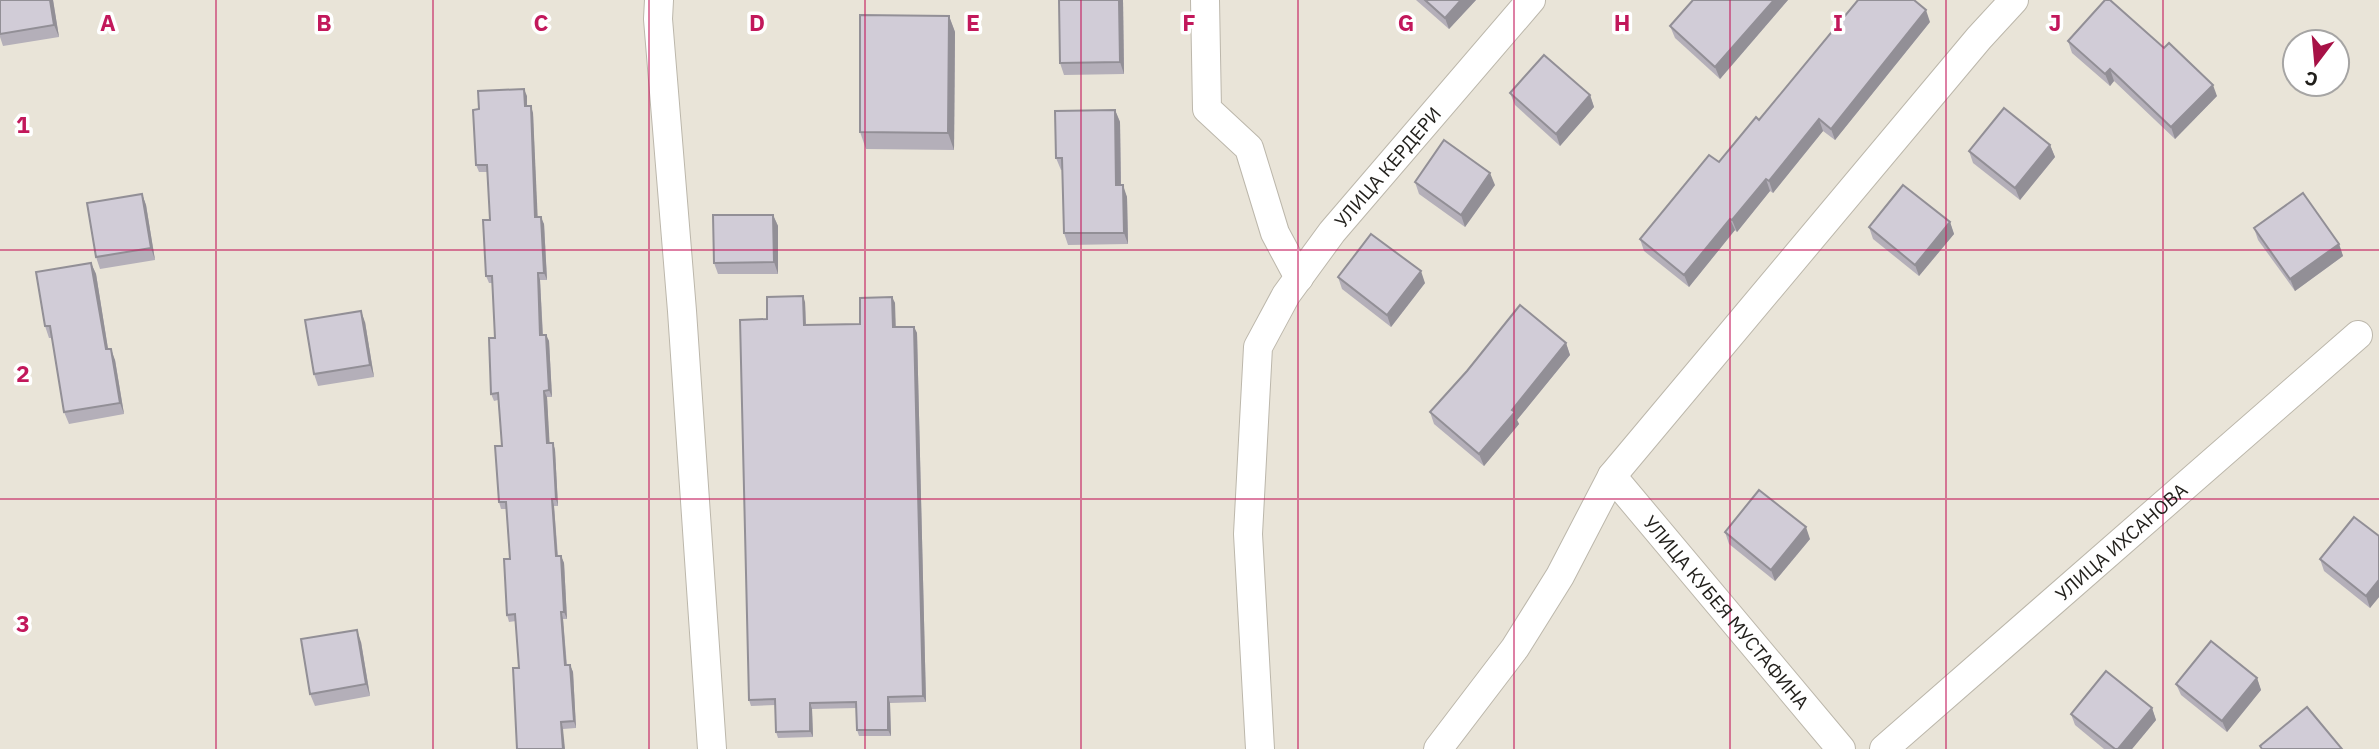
<svg xmlns="http://www.w3.org/2000/svg" width="2379" height="749" font-family="'IBM Plex Sans',sans-serif">
	<style>
		.lines { fill: none; stroke-linecap: round; stroke-linejoin: round }
		.minor-casing { stroke: #bcb7ab; stroke-width: 30 }
		.minor { stroke: #fff; stroke-width: 28 }
		.wall { fill: #b4afb9 }
		.shaded-wall { fill: #928f96 }
		.building { fill: #d1ccd7; stroke: #928f96; stroke-width: 2 }
		.grid { fill: none; stroke: #c2185b; stroke-width: 2; stroke-opacity: 0.55 }
		.labels { text-anchor: middle; stroke-width: 7; stroke-linejoin: round; paint-order: stroke }
		.street-label { font-size: 19px; fill: #211f1b; stroke: #fff }
		.grid-label { font-size: 23px; text-anchor: middle; font-weight: bold; fill: #c2185b; stroke: #fff; stroke-width: 7; stroke-linejoin: round; paint-order: stroke }
	</style>
	<rect width="100%" height="100%" fill="#e9e4d8"/>
	<g class="lines">
		<defs>
			<g id="minor">
				<path d="M 659,0 L 658,19 L 682,311 L 712,749"/>
				<path d="M 1205,0 L 1207,109 L 1249,148 L 1275,233 L 1299,278"/>
				<path id="s1" d="M 1612,476 L 1841,749"/>
				<path id="s2" d="M 1260,749 L 1248,534 L 1258,347 L 1286,295 L 1332,232 L 1531,0"/>
				<path d="M 1438,749 L 1515,648 L 1560,576 L 1612,476 L 1979,38 L 2014,0"/>
				<path id="s3" d="M 1884,749 L 2358,335"/>
			</g>
		</defs>
		<use href="#minor" class="minor-casing"/>
		<use href="#minor" class="minor"/>
	</g>
	<g class="wall">
		<path d="M 0,0 L 53,0 L 59,37 L 3,46 L 0,37 Z"/>
		<path d="M 1059,0 L 1123,0 L 1124,74 L 1064,75 L 1060,63 Z"/>
		<path d="M 1416,0 L 1476,0 L 1449,29 Z"/>
		<path d="M 1693,0 L 1788,0 L 1720,79 L 1675,38 L 1670,26 Z"/>
		<path d="M 949,16 L 955,32 L 954,150 L 866,149 L 860,132 Z"/>
		<path d="M 1930,22 L 1835,140 L 1823,131 L 1773,193 L 1770,191 L 1737,232 L 1735,230 L 1689,287 L 1644,251 L 1640,239 L 1719,162 L 1759,120 Z"/>
		<path d="M 2068,41 L 2217,96 L 2175,139 L 2114,81 L 2110,86 L 2072,53 Z"/>
		<path d="M 1510,93 L 1590,95 L 1594,107 L 1560,146 L 1515,105 Z"/>
		<path d="M 527,96 L 527,106 L 533,113 L 537,217 L 544,224 L 547,280 L 540,280 L 543,335 L 546,335 L 549,341 L 552,397 L 547,397 L 549,443 L 553,443 L 555,450 L 558,506 L 554,506 L 558,556 L 561,556 L 564,563 L 567,619 L 563,619 L 567,665 L 570,665 L 573,672 L 576,728 L 563,729 L 519,668 L 516,621 L 509,622 L 507,615 L 510,559 L 506,509 L 501,509 L 499,502 L 502,446 L 498,400 L 494,401 L 491,394 L 495,338 L 492,283 L 489,283 L 486,276 L 490,220 L 487,172 L 479,172 L 476,165 L 479,109 Z"/>
		<path d="M 1115,110 L 1120,122 L 1121,185 L 1127,197 L 1128,244 L 1068,245 L 1064,233 L 1063,170 L 1061,170 L 1056,158 Z"/>
		<path d="M 2050,145 L 2055,157 L 2020,200 L 1973,163 L 1969,151 Z"/>
		<path d="M 1415,182 L 1495,185 L 1465,227 L 1419,194 Z"/>
		<path d="M 142,194 L 146,205 L 155,260 L 100,269 L 96,257 Z"/>
		<path d="M 773,215 L 778,226 L 778,274 L 718,274 L 714,263 Z"/>
		<path d="M 1950,222 L 1954,234 L 1919,276 L 1873,239 L 1869,227 Z"/>
		<path d="M 2254,228 L 2339,244 L 2343,256 L 2295,291 L 2258,240 Z"/>
		<path d="M 91,263 L 96,274 L 108,349 L 115,360 L 124,414 L 69,424 L 64,412 L 52,338 L 49,338 L 45,326 Z"/>
		<path d="M 1338,277 L 1425,283 L 1391,327 L 1342,289 Z"/>
		<path d="M 892,297 L 895,303 L 895,327 L 914,327 L 917,333 L 926,702 L 890,703 L 891,736 L 859,736 L 857,730 L 857,708 L 812,709 L 813,737 L 778,738 L 776,732 L 775,705 L 751,706 L 749,700 L 767,319 L 805,302 L 806,325 L 860,324 Z"/>
		<path d="M 365,322 L 374,377 L 318,386 L 314,374 Z"/>
		<path d="M 1566,343 L 1570,355 L 1517,420 L 1519,424 L 1484,466 L 1434,424 L 1430,412 Z"/>
		<path d="M 1725,532 L 1810,539 L 1775,581 L 1729,544 Z"/>
		<path d="M 2379,536 L 2379,597 L 2370,608 L 2324,571 L 2320,559 Z"/>
		<path d="M 361,642 L 370,696 L 315,706 L 310,694 Z"/>
		<path d="M 2257,678 L 2261,690 L 2227,732 L 2181,695 L 2176,684 Z"/>
		<path d="M 2152,708 L 2156,720 L 2132,749 L 2104,749 L 2075,725 L 2071,714 Z"/>
	</g>
	<g class="shaded-wall">
		<path d="M 50,0 L 53,0 L 59,37 L 54,25 Z"/>
		<path d="M 1119,0 L 1123,0 L 1124,74 L 1120,62 Z"/>
		<path d="M 1461,0 L 1476,0 L 1449,29 L 1445,18 Z"/>
		<path d="M 1774,0 L 1788,0 L 1720,79 L 1715,67 Z"/>
		<path d="M 1926,10 L 1930,22 L 1835,140 L 1831,129 Z"/>
		<path d="M 949,16 L 955,32 L 954,150 L 948,133 Z"/>
		<path d="M 2110,69 L 2114,81 L 2110,86 L 2105,74 Z"/>
		<path d="M 2213,85 L 2217,96 L 2175,139 L 2171,127 Z"/>
		<path d="M 524,89 L 527,96 L 527,113 L 525,106 Z"/>
		<path d="M 1590,95 L 1594,107 L 1560,146 L 1556,134 Z"/>
		<path d="M 531,106 L 533,113 L 538,224 L 535,217 Z"/>
		<path d="M 1115,110 L 1120,122 L 1121,197 L 1116,185 Z"/>
		<path d="M 1819,119 L 1823,131 L 1773,193 L 1769,181 Z"/>
		<path d="M 2050,145 L 2055,157 L 2020,200 L 2015,188 Z"/>
		<path d="M 1490,173 L 1495,185 L 1465,227 L 1461,215 Z"/>
		<path d="M 1766,179 L 1770,191 L 1737,232 L 1732,220 Z"/>
		<path d="M 1123,185 L 1127,197 L 1128,244 L 1124,233 Z"/>
		<path d="M 142,194 L 146,205 L 155,260 L 151,248 Z"/>
		<path d="M 773,215 L 778,226 L 778,274 L 774,262 Z"/>
		<path d="M 541,217 L 544,224 L 547,280 L 544,273 Z"/>
		<path d="M 1730,219 L 1735,230 L 1689,287 L 1684,275 Z"/>
		<path d="M 1950,222 L 1954,234 L 1919,276 L 1915,265 Z"/>
		<path d="M 2339,244 L 2343,256 L 2295,291 L 2290,279 Z"/>
		<path d="M 91,263 L 96,274 L 110,361 L 106,349 Z"/>
		<path d="M 1421,271 L 1425,283 L 1391,327 L 1387,315 Z"/>
		<path d="M 538,273 L 540,280 L 543,342 L 540,335 Z"/>
		<path d="M 803,296 L 805,302 L 806,331 L 804,325 Z"/>
		<path d="M 892,297 L 895,303 L 896,333 L 893,327 Z"/>
		<path d="M 361,311 L 365,322 L 374,377 L 370,365 Z"/>
		<path d="M 914,327 L 917,333 L 926,702 L 923,696 Z"/>
		<path d="M 546,335 L 549,341 L 552,397 L 549,390 Z"/>
		<path d="M 1566,343 L 1570,355 L 1517,420 L 1519,424 L 1484,466 L 1479,454 L 1512,410 Z"/>
		<path d="M 111,349 L 115,360 L 124,414 L 120,403 Z"/>
		<path d="M 544,391 L 547,397 L 550,450 L 547,443 Z"/>
		<path d="M 553,443 L 555,450 L 558,506 L 556,499 Z"/>
		<path d="M 552,499 L 554,506 L 558,563 L 556,556 Z"/>
		<path d="M 1806,527 L 1810,539 L 1775,581 L 1771,570 Z"/>
		<path d="M 561,556 L 564,563 L 567,619 L 564,612 Z"/>
		<path d="M 2379,580 L 2379,597 L 2370,608 L 2366,596 Z"/>
		<path d="M 561,612 L 563,619 L 567,672 L 565,665 Z"/>
		<path d="M 357,630 L 361,642 L 370,696 L 366,684 Z"/>
		<path d="M 570,665 L 573,672 L 576,728 L 574,721 Z"/>
		<path d="M 2257,678 L 2261,690 L 2227,732 L 2222,721 Z"/>
		<path d="M 888,697 L 890,703 L 891,736 L 888,730 Z"/>
		<path d="M 810,703 L 812,709 L 813,737 L 810,731 Z"/>
		<path d="M 2152,708 L 2156,720 L 2132,749 L 2118,749 Z"/>
		<path d="M 561,722 L 563,729 L 565,749 L 563,749 Z"/>
	</g>
	<g class="building">
		<path d="M 0,0 L 50,0 L 54,25 L 0,34 Z"/>
		<path d="M 1059,0 L 1119,0 L 1120,62 L 1060,63 Z"/>
		<path d="M 1425,0 L 1461,0 L 1445,18 Z"/>
		<path d="M 1693,0 L 1774,0 L 1715,67 L 1670,26 Z"/>
		<path d="M 1858,0 L 1914,0 L 1926,10 L 1831,129 L 1819,119 L 1769,181 L 1766,179 L 1732,220 L 1730,219 L 1684,275 L 1640,239 L 1709,155 L 1719,162 L 1756,117 L 1759,120 Z"/>
		<path d="M 2105,0 L 2110,0 L 2164,48 L 2169,43 L 2213,85 L 2171,127 L 2110,69 L 2105,74 L 2068,41 Z"/>
		<path d="M 860,15 L 949,16 L 948,133 L 860,132 Z"/>
		<path d="M 1544,55 L 1590,95 L 1556,134 L 1510,93 Z"/>
		<path d="M 524,89 L 525,106 L 531,106 L 535,217 L 541,217 L 544,273 L 538,273 L 540,335 L 546,335 L 549,390 L 544,391 L 547,443 L 553,443 L 556,499 L 552,499 L 556,556 L 561,556 L 564,612 L 561,612 L 565,665 L 570,665 L 574,721 L 561,722 L 563,749 L 517,749 L 513,668 L 519,668 L 515,614 L 507,615 L 504,559 L 510,559 L 506,502 L 499,502 L 495,446 L 502,446 L 498,393 L 491,394 L 489,338 L 495,338 L 492,276 L 486,276 L 483,220 L 490,220 L 487,165 L 476,165 L 473,110 L 479,109 L 478,91 Z"/>
		<path d="M 2004,108 L 2050,145 L 2015,188 L 1969,151 Z"/>
		<path d="M 1115,110 L 1116,185 L 1123,185 L 1124,233 L 1064,233 L 1062,158 L 1056,158 L 1055,111 Z"/>
		<path d="M 1444,140 L 1490,173 L 1461,215 L 1415,182 Z"/>
		<path d="M 1903,185 L 1950,222 L 1915,265 L 1869,227 Z"/>
		<path d="M 2303,193 L 2339,244 L 2290,279 L 2254,228 Z"/>
		<path d="M 142,194 L 151,248 L 96,257 L 87,203 Z"/>
		<path d="M 713,215 L 773,215 L 774,262 L 714,263 Z"/>
		<path d="M 1371,234 L 1421,271 L 1387,315 L 1338,277 Z"/>
		<path d="M 91,263 L 106,349 L 111,349 L 120,403 L 64,412 L 50,326 L 45,326 L 36,272 Z"/>
		<path d="M 803,296 L 804,325 L 860,324 L 860,298 L 892,297 L 893,327 L 914,327 L 923,696 L 888,697 L 888,730 L 857,730 L 856,702 L 810,703 L 810,731 L 776,732 L 775,699 L 749,700 L 740,320 L 767,319 L 767,297 Z"/>
		<path d="M 1520,305 L 1566,343 L 1512,410 L 1515,412 L 1479,454 L 1430,412 L 1467,371 Z"/>
		<path d="M 361,311 L 370,365 L 314,374 L 305,320 Z"/>
		<path d="M 1759,490 L 1806,527 L 1771,570 L 1725,532 Z"/>
		<path d="M 2354,517 L 2379,536 L 2379,580 L 2366,596 L 2320,559 Z"/>
		<path d="M 357,630 L 366,684 L 310,694 L 301,639 Z"/>
		<path d="M 2211,641 L 2257,678 L 2222,721 L 2176,684 Z"/>
		<path d="M 2106,671 L 2152,708 L 2118,749 L 2115,749 L 2071,714 Z"/>
		<path d="M 2307,707 L 2342,749 L 2262,749 L 2260,746 Z"/>
	</g>
	<path class="grid" d="M 216,0 L 216,749M 433,0 L 433,749M 649,0 L 649,749M 865,0 L 865,749M 1081,0 L 1081,749M 1298,0 L 1298,749M 1514,0 L 1514,749M 1730,0 L 1730,749M 1946,0 L 1946,749M 2163,0 L 2163,749M 0,250 L 2379,250M 0,499 L 2379,499"/>
	<g class="labels">
		<g class="street-label">
			<text dy="7" stroke="none"><textPath href="#s2" startOffset="625">УЛИЦА КЕРДЕРИ</textPath></text>
			<text dy="7" stroke="none"><textPath href="#s3" startOffset="315">УЛИЦА ИХСАНОВА</textPath></text>
			<text dy="7" stroke="none"><textPath href="#s1" startOffset="178">УЛИЦА КУБЕЯ МУСТАФИНА</textPath></text>
		</g>
	</g>
	<g class="grid-label">
		<text x="108" y="31">A</text>
		<text x="324" y="31">B</text>
		<text x="541" y="31">C</text>
		<text x="757" y="31">D</text>
		<text x="973" y="31">E</text>
		<text x="1189" y="31">F</text>
		<text x="1406" y="31">G</text>
		<text x="1622" y="31">H</text>
		<text x="1838" y="31">I</text>
		<text x="2055" y="31">J</text>
		<text x="23" y="133">1</text>
		<text x="23" y="382">2</text>
		<text x="23" y="632">3</text>
	</g>
	<g transform="translate(2316 63) rotate(196)"><circle r="33" fill="#ffffff" stroke="#a6a5a4" stroke-width="2"/>
	<path d="M0-5L12 26L0 18L-12 26Z" fill="#a71146"/>
	<text y="-10" font-size="19" font-weight="bold" text-anchor="middle" fill="#211f1b">С</text>
	</g>
</svg>
